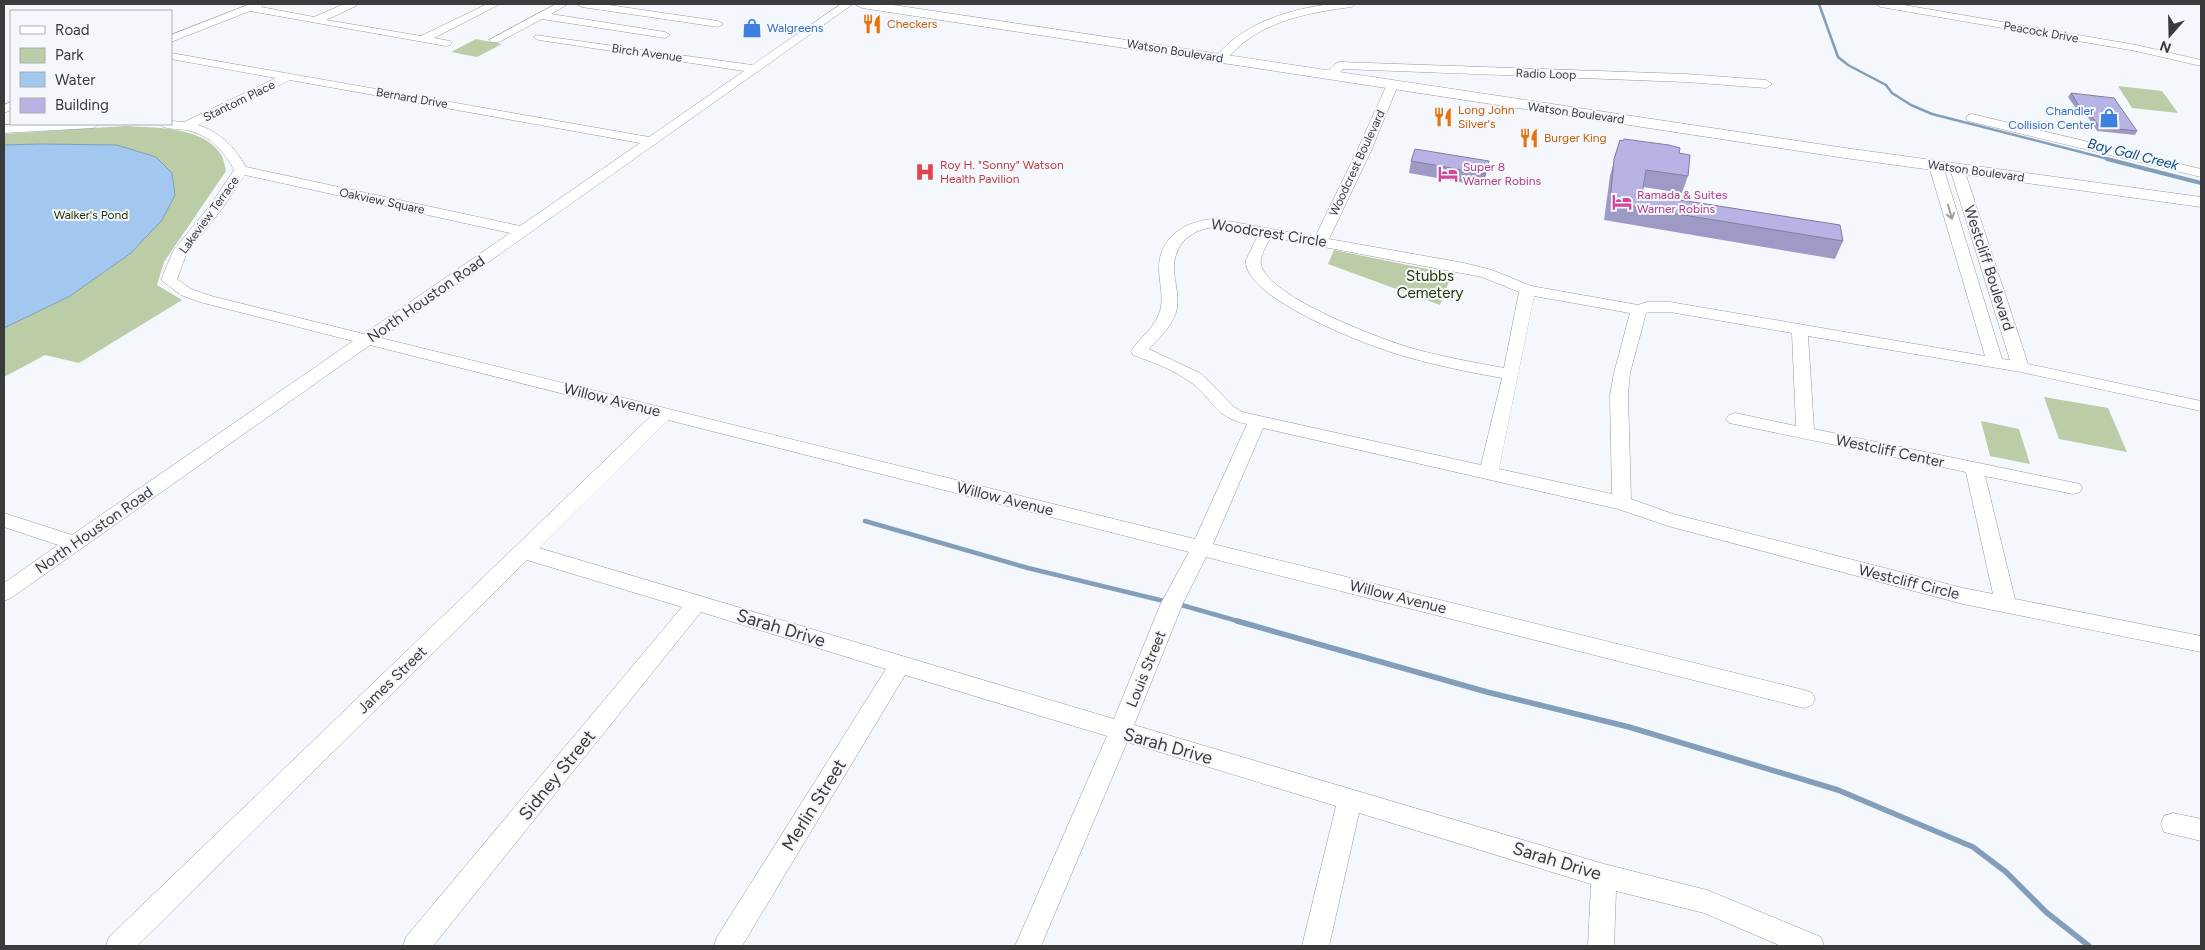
<svg xmlns="http://www.w3.org/2000/svg" width="2205" height="950" font-family="Figtree,sans-serif">
	<style>
		.green { fill: #bacda6 }
		.water { fill: #a2c8ef; stroke: #839eba }
		.lines { fill: none; stroke-linecap: round; stroke-linejoin: round }
		.stream-far3 { stroke: #839eba; stroke-width: 2.5 }
		.stream-far2 { stroke: #839eba; stroke-width: 4 }
		.stream-far1 { stroke: #839eba; stroke-width: 4.5 }
		.stream { stroke: #839eba; stroke-width: 5.5 }
		.minor-casing { stroke: #979a9e; stroke-width: 1 }
		.major-casing { stroke: #979a9e; stroke-width: 1 }
		.minor { fill: #fff; fill-rule: evenodd }
		.major { fill: #fff; fill-rule: evenodd }
		.wall { fill: #9d9bc5 }
		.shaded-wall { fill: #807ea0 }
		.building { fill: #b7b4e5; stroke: #807ea0 }
		.oneway { stroke: #9c9d9e }
		.labels { text-anchor: middle; stroke-width: 4; stroke-linejoin: round; paint-order: stroke }
		.far-food-label { font-size: 12px; fill: #c56008; stroke: #f4f8fc; text-anchor: start }
		.far-shop-label { font-size: 12px; fill: #366cbe; stroke: #f4f8fc; text-anchor: start }
		.far-street-label { font-size: 12px; fill: #3a3b3d; stroke: #f4f8fc }
		.far-health-label { font-size: 12px; fill: #be3a42; stroke: #f4f8fc; text-anchor: start }
		.far-hotel-label { font-size: 12px; fill: #b23c85; stroke: #f4f8fc; text-anchor: start }
		.far-park-label { font-size: 12px; fill: #213400; stroke: #f4f8fc }
		.far-water-label { font-size: 14px; font-style: italic; fill: #104979; stroke: #f4f8fc }
		.street-label { font-size: 15px; fill: #3a3b3d; stroke: #f4f8fc }
		.park-label { font-size: 15px; fill: #213400; stroke: #f4f8fc }
		.near-street-label { font-size: 18px; fill: #3a3b3d; stroke: #f4f8fc }
	</style>
	<rect width="100%" height="100%" fill="#f4f8fc"/>
	<g class="green">
		<path d="M 476,39 L 502,44 L 477,57 L 451,52 Z"/>
		<path d="M 2118,86 L 2162,91 L 2178,113 L 2132,108 Z"/>
		<path d="M 125,126 C 155,128 205,126 222,156 C 224,161 225,167 226,171 L 164,262 L 157,285 L 182,300 L 79,363 L 45,355 L 4,377 L 4,134 Z"/>
		<path d="M 1334,250 L 1452,274 L 1440,305 L 1328,264 Z"/>
		<path d="M 2044,397 L 2108,408 L 2127,452 L 2059,439 Z"/>
		<path d="M 1981,421 L 2019,429 L 2030,464 L 1990,456 Z"/>
	</g>
	<path class="water" d="M 40,144 L 117,145 L 156,157 L 172,173 L 175,195 L 162,220 L 131,253 L 70,296 L 4,328 L 4,145 Z"/>
	<g class="lines">
		<path class="stream-far3" d="M 1819,4 L 1838,57 L 1848,65 L 1886,85 L 1892,93 L 1911,105 L 1932,114 L 2112,160"/>
		<path class="stream-far2" d="M 2107,159 L 2201,183"/>
		<g class="stream-far1">
			<path d="M 865,521 L 1028,568 L 1168,602"/>
			<path d="M 1178,604 L 1241,622"/>
		</g>
		<path class="stream" d="M 1237,621 L 1487,692 L 1629,727 L 1838,790 L 1973,847 L 2006,872 L 2046,912 L 2089,946"/>
		<defs>
			<g id="minor">
				<path d="M 250,4 L 264,4 L 261,7 L 314,17 L 344,4 L 357,4 L 356,6 L 326,20 L 421,36 L 487,4 L 500,4 L 434,38 L 450,41 L 452,43 L 450,45 L 446,46 L 250,11 L 171,42 L 171,35 Z"/>
				<path d="M 556,4 L 568,4 L 551,14 L 665,32 L 670,35 L 665,38 L 542,19 L 499,42 L 491,42 L 489,40 Z"/>
				<path d="M 577,4 L 602,4 L 718,21 L 723,24 L 718,27 L 582,7 Z"/>
				<path d="M 841,4 L 853,4 L 381,338 L 1195,539 L 1247,424 C 1211,416 1215,399 1189,381 C 1172,369 1152,362 1133,355 L 1131,351 C 1140,337 1155,328 1160,311 C 1164,297 1159,282 1159,268 C 1159,236 1188,219 1217,219 L 1315,237 L 1357,151 L 1388,82 L 1396,82 L 1398,85 L 1371,151 L 1329,239 L 1464,263 L 1492,270 L 1531,286 L 1638,305 L 1647,302 L 1670,302 L 1985,356 L 1929,166 L 1936,162 L 1943,166 L 2002,359 L 2010,360 L 1950,169 L 1957,165 L 1964,169 L 2028,364 L 2201,401 L 2201,411 L 2021,372 L 1808,336 L 1814,429 L 2080,484 L 2082,488 L 2080,492 L 2073,494 L 1985,476 L 2015,599 L 2201,636 L 2201,652 L 1963,604 L 1668,526 L 1618,509 L 1263,428 L 1213,544 L 1804,690 L 1812,693 L 1815,699 L 1812,705 L 1804,708 L 1206,557 L 1183,603 L 1134,725 L 1604,864 L 1707,890 L 1821,937 L 1824,946 L 1781,946 L 1704,913 L 1616,891 L 1614,946 L 1588,946 L 1591,884 L 1359,813 L 1329,946 L 1302,946 L 1336,806 L 1127,742 L 1041,946 L 1015,946 L 1107,736 L 905,675 L 742,946 L 714,946 L 717,937 L 886,669 L 701,612 L 433,946 L 403,946 L 406,937 L 682,607 L 527,560 L 137,946 L 106,946 L 109,937 L 651,416 L 370,345 L 11,598 L 4,601 L 4,583 L 58,545 L 4,527 L 4,513 L 72,535 L 353,341 L 200,302 L 181,295 L 161,280 L 173,251 L 212,203 L 234,170 C 224,150 209,135 187,130 C 179,129 170,129 163,127 L 161,124 L 171,124 L 171,121 L 184,122 L 276,78 L 171,59 L 171,53 L 649,137 L 744,71 L 539,40 L 533,37 L 535,35 L 752,65 ZM 290,80 L 640,143 L 520,226 L 246,167 C 234,146 220,132 198,125 ZM 245,175 L 510,233 L 364,334 L 211,296 L 191,289 L 177,279 L 187,252 L 222,209 ZM 1217,227 L 1258,235 L 1246,260 C 1242,298 1369,346 1400,355 C 1434,365 1468,372 1502,378 L 1481,465 L 1242,412 L 1233,406 L 1202,374 L 1149,349 C 1160,337 1174,325 1177,308 C 1179,296 1175,283 1174,270 C 1173,244 1192,228 1217,227 ZM 1271,237 L 1482,277 L 1519,292 L 1504,368 C 1473,362 1442,357 1411,348 C 1380,339 1269,297 1261,265 C 1259,256 1267,245 1271,237 ZM 1534,296 L 1630,313 L 1614,373 L 1610,395 L 1612,494 L 1499,469 ZM 1649,312 L 1670,312 L 1792,333 L 1796,426 L 1735,413 L 1729,415 L 1726,419 L 1729,423 L 1966,472 L 1993,594 L 1963,588 L 1673,514 L 1631,499 L 1628,395 L 1630,373 L 1646,313 ZM 668,420 L 1189,552 L 1161,603 L 1114,719 L 539,548 Z"/>
				<path d="M 1330,4 L 1356,4 L 1351,7 C 1315,12 1277,18 1247,40 C 1238,46 1232,54 1224,61 L 1216,61 L 1214,59 C 1242,23 1287,10 1330,4 Z"/>
				<path d="M 1876,4 L 1898,4 L 2136,45 L 2201,60 L 2201,66 L 2136,51 L 1881,7 Z"/>
				<path d="M 1340,62 L 1686,74 L 1766,80 L 1772,84 L 1766,88 L 1686,82 L 1343,69 L 1335,77 L 1327,77 L 1325,75 C 1329,70 1334,63 1340,62 Z"/>
				<path d="M 11,102 L 11,110 L 4,113 L 4,105 Z"/>
				<path d="M 1972,114 L 2201,169 L 2201,177 L 1968,121 L 1966,118 L 1968,115 Z"/>
				<path d="M 30,124 L 99,124 L 93,128 L 4,133 L 4,125 Z"/>
				<path d="M 2173,813 L 2201,819 L 2201,841 L 2164,832 L 2161,824 L 2164,816 Z"/>
			</g>
			<path id="major" d="M 855,4 L 887,4 L 1845,148 L 2201,197 L 2201,207 L 1845,158 L 862,8 Z"/>
		</defs>
		<use href="#minor" class="minor-casing"/>
		<use href="#major" class="major-casing"/>
		<use href="#minor" class="minor"/>
		<use href="#major" class="major"/>
	</g>
	<g class="wall">
		<path d="M 2071,93 L 2137,131 L 2135,135 L 2097,131 L 2084,111 L 2077,110 L 2068,97 Z"/>
		<path d="M 1620,140 L 1679,153 L 1688,176 L 1682,193 L 1643,187 L 1642,194 L 1843,241 L 1835,259 L 1604,220 L 1610,176 Z"/>
		<path d="M 1411,161 L 1489,161 L 1486,174 L 1482,186 L 1409,173 Z"/>
	</g>
	<path class="shaded-wall" d="M 1489,161 L 1486,174 L 1482,186 L 1485,174 Z"/>
	<g class="building">
		<path d="M 2071,93 L 2114,98 L 2137,131 L 2099,127 L 2086,107 L 2079,106 Z"/>
		<path d="M 1624,139 L 1669,145 L 1680,148 L 1679,153 L 1690,155 L 1688,176 L 1646,170 L 1642,194 L 1840,225 L 1843,241 L 1610,203 L 1614,159 L 1620,140 L 1623,141 Z"/>
		<path d="M 1415,149 L 1489,161 L 1485,174 L 1411,161 Z"/>
	</g>
	<defs><path id="oneway-shaft" d="M-6 0H5M1.5-3L5.5 0L1.5 3" fill="none" stroke-width="1.6" stroke-linecap="round" stroke-linejoin="round" transform="scale(1.25)"/></defs>
	<use class="oneway" href="#oneway-shaft" transform="translate(1950 212) rotate(74)"/>
	<defs>
		<symbol id="restaurant-bare" viewBox="-9 -9 18 18"><path d="M-5-6h1v4h1v-4h1v4h1v-4h1v5L-1.5 .5V6h-2V.5L-5-1ZM5-6V6H3V1.5H1.5Q1.5-4 5-6Z" fill="#e8710a" stroke="#f4f8fc" stroke-width="2.5" paint-order="stroke"/></symbol>
		<symbol id="shop-bare" viewBox="-9 -9 18 18"><path d="M-5-2.5h2.3a2.7 3.5 0 0 1 5.4 0H5L5.5 6h-11ZM-1.5-2.5h3a1.5 2.3 0 0 0-3 0Z" fill="#3f7fe0" stroke="#f4f8fc" stroke-width="2.5" paint-order="stroke"/></symbol>
		<symbol id="hospital-bare" viewBox="-9 -9 18 18"><path d="M-5-5h3v3.5h4V-5h3V5h-3V1.5h-4V5h-3Z" fill="#e0444e" stroke="#f4f8fc" stroke-width="2.5" paint-order="stroke"/></symbol>
		<symbol id="hotel-bare" viewBox="-9 -9 18 18"><path d="M-6-4.5h1.5V1H6V5H4.5V3h-9V5H-6ZM-4 0a1.8 1.8 0 1 1 3.6 0ZM.5 0V-2.5h3Q6-2.5 6 0Z" fill="#d1479c" stroke="#f4f8fc" stroke-width="2.5" paint-order="stroke"/></symbol>
	</defs>
	<g fill-rule="evenodd">
		<use href="#restaurant-bare" x="858" y="10" width="28" height="28"/>
		<use href="#shop-bare" x="738" y="14" width="28" height="28"/>
		<use href="#restaurant-bare" x="1429" y="103" width="28" height="28"/>
		<use href="#shop-bare" x="2095" y="104" width="28" height="28"/>
		<use href="#restaurant-bare" x="1515" y="124" width="28" height="28"/>
		<use href="#hospital-bare" x="911" y="158" width="28" height="28"/>
		<use href="#hotel-bare" x="1434" y="160" width="28" height="28"/>
		<use href="#hotel-bare" x="1608" y="188" width="28" height="28"/>
	</g>
	<g class="labels">
		<g class="far-food-label">
			<text x="887" y="28">Checkers</text>
			<text x="1458" y="114">Long John<tspan x="1458" dy="14">Silver's</tspan></text>
			<text x="1544" y="142">Burger King</text>
		</g>
		<g class="far-shop-label">
			<text x="767" y="32">Walgreens</text>
			<text x="2094" y="115" text-anchor="end">Chandler<tspan x="2094" dy="14">Collision Center</tspan></text>
		</g>
		<g class="far-street-label">
			<text transform="translate(2041 32) rotate(10)" y="4">Peacock Drive</text>
			<text transform="translate(1175 51) rotate(9)" y="4">Watson Boulevard</text>
			<text transform="translate(647 53) rotate(8)" y="4">Birch Avenue</text>
			<text transform="translate(1546 74) rotate(2)" y="4">Radio Loop</text>
			<text transform="translate(412 98) rotate(10)" y="4">Bernard Drive</text>
			<text transform="translate(239 101) rotate(-26)" y="4">Stantom Place</text>
			<text transform="translate(1576 113) rotate(8)" y="4">Watson Boulevard</text>
			<text transform="translate(1357 163) rotate(-65)" y="4">Woodcrest Boulevard</text>
			<text transform="translate(1976 171) rotate(8)" y="4">Watson Boulevard</text>
			<text transform="translate(382 201) rotate(12)" y="4">Oakview Square</text>
			<text transform="translate(209 215) rotate(-54)" y="4">Lakeview Terrace</text>
		</g>
		<g class="far-health-label">
			<text x="940" y="169">Roy H. "Sonny" Watson<tspan x="940" dy="14">Health Pavilion</tspan></text>
		</g>
		<g class="far-hotel-label">
			<text x="1463" y="171">Super 8<tspan x="1463" dy="14">Warner Robins</tspan></text>
			<text x="1637" y="199">Ramada &amp; Suites<tspan x="1637" dy="14">Warner Robins</tspan></text>
		</g>
		<g class="far-park-label">
			<text x="91" y="219">Walker's Pond</text>
		</g>
		<g class="far-water-label">
			<text transform="translate(2133 154) rotate(14)" y="5">Bay Gall Creek</text>
		</g>
		<g class="street-label">
			<text transform="translate(1269 233) rotate(9)" y="5">Woodcrest Circle</text>
			<text transform="translate(1989 268) rotate(72)" y="5">Westcliff Boulevard</text>
			<text transform="translate(426 299) rotate(-35)" y="5">North Houston Road</text>
			<text transform="translate(612 400) rotate(14)" y="5">Willow Avenue</text>
			<text transform="translate(1890 451) rotate(12)" y="5">Westcliff Center</text>
			<text transform="translate(1005 499) rotate(14)" y="5">Willow Avenue</text>
			<text transform="translate(94 530) rotate(-35)" y="5">North Houston Road</text>
			<text transform="translate(1909 582) rotate(14)" y="5">Westcliff Circle</text>
			<text transform="translate(1398 597) rotate(14)" y="5">Willow Avenue</text>
			<text transform="translate(1146 669) rotate(-68)" y="5">Louis Street</text>
			<text transform="translate(392 680) rotate(-44)" y="5">James Street</text>
		</g>
		<g class="park-label">
			<text x="1430" y="281">Stubbs<tspan x="1430" dy="17">Cemetery</tspan></text>
		</g>
		<g class="near-street-label">
			<text transform="translate(781 628) rotate(17)" y="6">Sarah Drive</text>
			<text transform="translate(1168 746) rotate(16)" y="6">Sarah Drive</text>
			<text transform="translate(557 775) rotate(-51)" y="6">Sidney Street</text>
			<text transform="translate(814 805) rotate(-58)" y="6">Merlin Street</text>
			<text transform="translate(1557 861) rotate(17)" y="6">Sarah Drive</text>
		</g>
	</g>
	<rect width="2205" height="950" fill="none" stroke="#3a3b3d" stroke-width="10"/>
	<rect x="10" y="10" width="162" height="115" fill="#f4f8fc" stroke="#aaacb0"/>
	<rect x="20" y="26" width="25" height="8" fill="#ffffff" stroke="#aaacb0"/>
	<text x="55" y="35" font-size="15" fill="#3a3b3d">Road</text>
	<rect x="20" y="48" width="25" height="15" fill="#bacda6" stroke="#aaacb0"/>
	<text x="55" y="60" font-size="15" fill="#3a3b3d">Park</text>
	<rect x="20" y="72" width="25" height="15" fill="#a2c8ef" stroke="#aaacb0"/>
	<text x="55" y="85" font-size="15" fill="#3a3b3d">Water</text>
	<rect x="20" y="98" width="25" height="15" fill="#b7b4e5" stroke="#aaacb0"/>
	<text x="55" y="110" font-size="15" fill="#3a3b3d">Building</text>
	<g transform="translate(2170 35) rotate(200)" stroke="#f4f8fc" stroke-width="4" paint-order="stroke">
	<path d="M0-4L9 19L0 12L-9 19Z" fill="#3a3b3d"/>
	<text y="-8" font-size="14" font-weight="bold" text-anchor="middle" fill="#3a3b3d">N</text>
	</g>
</svg>
